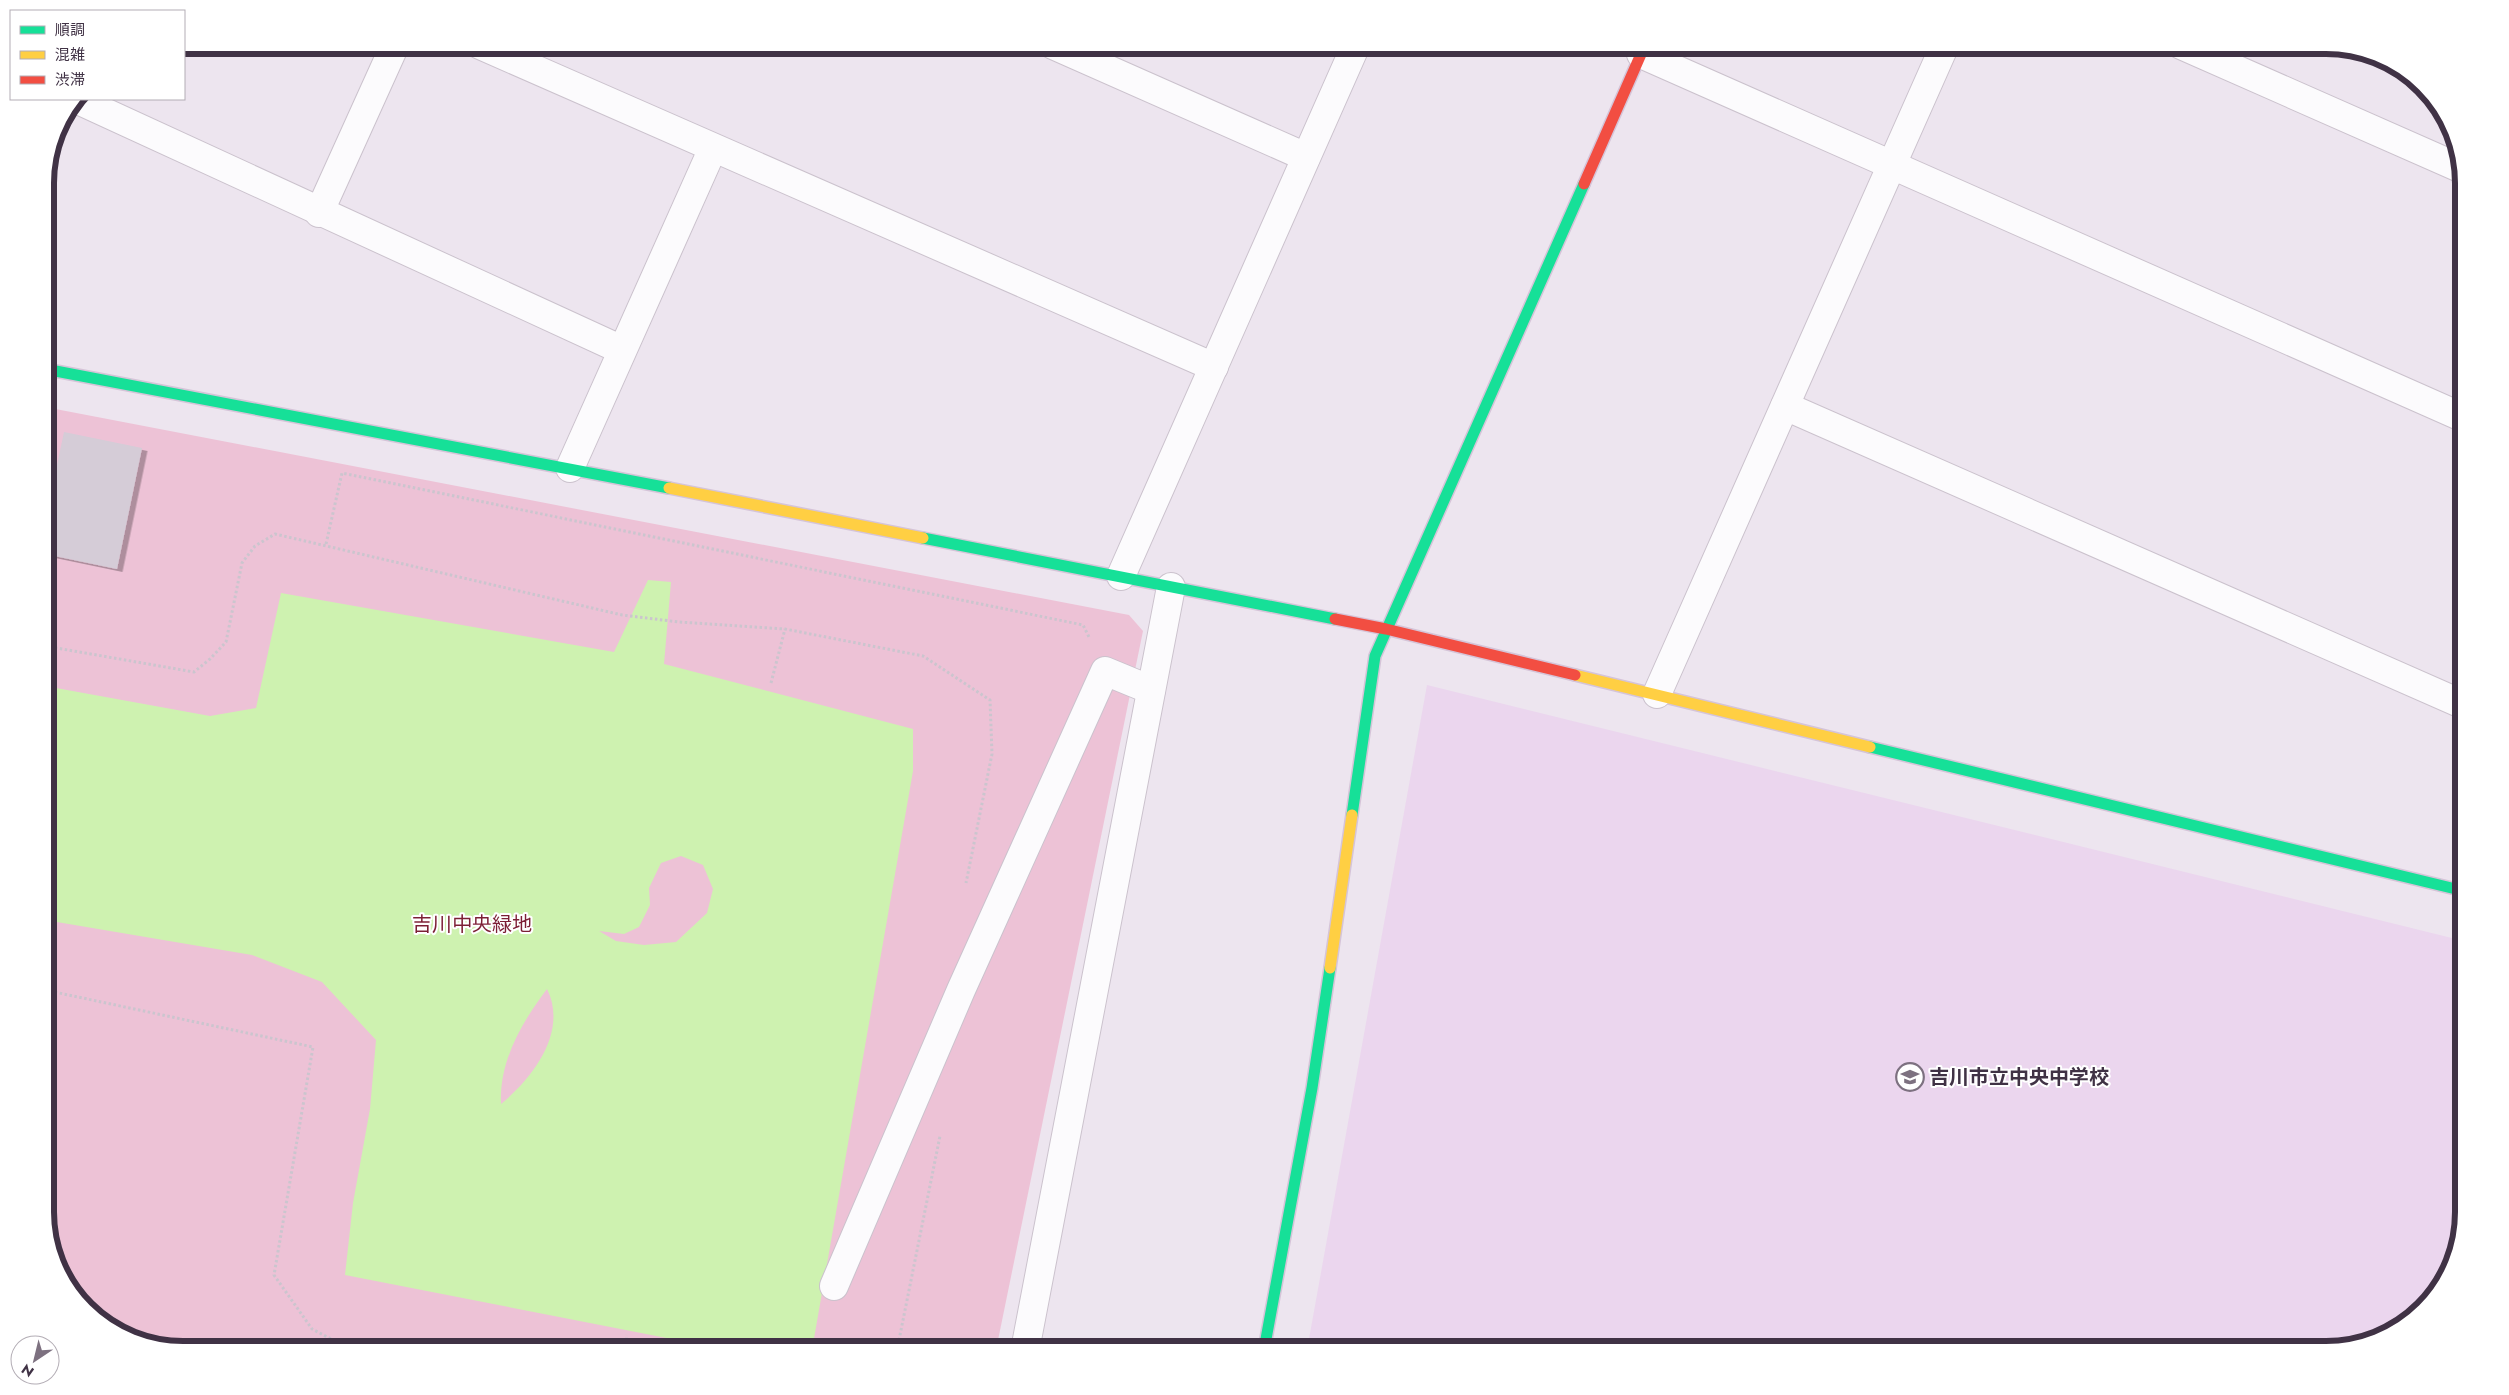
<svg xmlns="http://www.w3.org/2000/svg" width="2509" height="1395" font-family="Jost,'Noto Sans JP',sans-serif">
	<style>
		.education { fill: #ebd6ee }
		.green { fill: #edc2d6 }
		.water { fill: #cef2b0; fill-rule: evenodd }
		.building { fill: #d5ccd7; filter: url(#shadow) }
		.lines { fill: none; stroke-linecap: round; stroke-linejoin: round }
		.street-casing { stroke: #cbc2cd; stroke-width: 30 }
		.fast-casing { stroke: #d5c4d8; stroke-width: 14 }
		.slow-casing { stroke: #d5c4d8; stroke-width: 14 }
		.jam-casing { stroke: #d5c4d8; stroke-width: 14 }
		.path { stroke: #cbc5ce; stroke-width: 3; stroke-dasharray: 2.5 2.5; stroke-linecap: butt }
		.street { stroke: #fcfbfd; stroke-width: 28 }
		.fast { stroke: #16e098; stroke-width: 11 }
		.slow { stroke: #ffcf43; stroke-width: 11 }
		.jam { stroke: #f24e42; stroke-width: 11 }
		.labels { text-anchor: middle; stroke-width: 4; stroke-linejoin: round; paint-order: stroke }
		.park-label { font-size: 20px; fill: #7c1f35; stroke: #fff }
		.poi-label { font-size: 20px; font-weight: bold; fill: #403245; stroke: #fff; text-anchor: start }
		.rim { fill: none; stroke: #403245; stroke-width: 6 }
	</style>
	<defs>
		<filter id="shadow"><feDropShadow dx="5.5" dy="3" stdDeviation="0" flood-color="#0004"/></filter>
	</defs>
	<rect width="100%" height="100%" fill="#ede5ef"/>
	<path class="education" d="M 1427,685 L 2464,941 L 2464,1212 L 2446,1281 L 2395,1331 L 2327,1350 L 1307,1350 Z"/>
	<path class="green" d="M 45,407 L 1129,615 L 1143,631 L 996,1350 L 183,1350 L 114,1332 L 64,1281 L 45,1221 Z"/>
	<path class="water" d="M 648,580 L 671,582 L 664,664 L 913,729 L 913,771 L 812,1350 L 728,1350 L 345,1275 L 353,1203 L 370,1109 L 376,1040 L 322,982 L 252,955 L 45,920 L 45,686 L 210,716 L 256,708 L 281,593 L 614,652 ZM 681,856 L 703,865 L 713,889 L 707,913 L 676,942 L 644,945 L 616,941 L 599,931 L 624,934 L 639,927 L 650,905 L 649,888 L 661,863 ZM 547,989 C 568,1031 534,1077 501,1104 C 499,1061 522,1022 547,989 Z"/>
	<path class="building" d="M 64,432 L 142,448 L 117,569 L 45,554 L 45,521 Z"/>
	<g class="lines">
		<defs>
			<g id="street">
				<path d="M 480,45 L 1214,367"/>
				<path d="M 1053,45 L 1306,157"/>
				<path d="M 2181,45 L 2462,169"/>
				<path d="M 1641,54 L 2464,418"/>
				<path d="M 76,99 L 622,350"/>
				<path d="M 319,213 L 395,45"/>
				<path d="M 1785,406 L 2464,705"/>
				<path d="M 570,468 L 713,148"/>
				<path d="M 1121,576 L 1356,45"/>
				<path d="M 1657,694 L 1945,45"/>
				<path d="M 834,1286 L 961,990 L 1105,671 L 1151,690"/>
				<path d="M 1025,1350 L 1171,587"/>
			</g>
			<g id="fast">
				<path d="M 45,369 L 669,488"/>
				<path d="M 923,538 L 1335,619"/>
				<path d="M 1870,747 L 2464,891"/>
				<path d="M 1352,815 L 1375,656 L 1584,184"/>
				<path d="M 1264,1350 L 1312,1088 L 1330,968"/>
			</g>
			<g id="slow">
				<path d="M 669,488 L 923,538"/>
				<path d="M 1575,675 L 1870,747"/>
				<path d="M 1330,968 L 1352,815"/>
			</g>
			<g id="jam">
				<path d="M 1584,184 L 1645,45"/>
				<path d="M 1335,619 L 1386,629 L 1575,675"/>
			</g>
		</defs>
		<use href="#street" class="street-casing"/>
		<use href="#fast" class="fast-casing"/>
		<use href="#slow" class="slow-casing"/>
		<use href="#jam" class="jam-casing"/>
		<g class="path">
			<path d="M 326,544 L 342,473 L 1083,625 L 1090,639"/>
			<path d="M 45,646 L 194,672 L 210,659 L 226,642 L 242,563 L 255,546 L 275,534 L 622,615 L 679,622 L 785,629 L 923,656 L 990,700 L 992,754 L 966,883"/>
			<path d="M 771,683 L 785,629"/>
			<path d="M 45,990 L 313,1047 L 274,1275 L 312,1329 L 352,1350"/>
			<path d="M 625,1350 L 627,1335"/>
			<path d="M 897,1350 L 940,1136"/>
		</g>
		<use href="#street" class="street"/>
		<use href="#fast" class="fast"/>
		<use href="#slow" class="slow"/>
		<use href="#jam" class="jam"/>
	</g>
	<defs>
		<symbol id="school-ring" viewBox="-11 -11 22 22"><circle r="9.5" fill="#fff" stroke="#7d7180" stroke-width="1.5"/><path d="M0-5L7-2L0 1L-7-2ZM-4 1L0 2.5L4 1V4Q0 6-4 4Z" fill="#7d7180"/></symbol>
	</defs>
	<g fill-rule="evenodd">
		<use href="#school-ring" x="1894" y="1061" width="32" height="32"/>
	</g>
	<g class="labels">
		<g class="park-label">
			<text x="472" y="931">吉川中央緑地</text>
		</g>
		<g class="poi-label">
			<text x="1929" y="1084">吉川市立中央中学校</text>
		</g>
	</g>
	<path d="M0 0H2509V1395H0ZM183 54H2326A129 129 0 0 1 2455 183V1212A129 129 0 0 1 2326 1341H183A129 129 0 0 1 54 1212V183A129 129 0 0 1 183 54Z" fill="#fff" fill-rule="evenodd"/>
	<path class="rim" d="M183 54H2326A129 129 0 0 1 2455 183V1212A129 129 0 0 1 2326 1341H183A129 129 0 0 1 54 1212V183A129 129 0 0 1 183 54Z"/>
	<rect x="10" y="10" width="175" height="90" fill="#ffffff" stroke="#b3adb5"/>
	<rect x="20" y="26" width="25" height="8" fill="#16e098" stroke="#b3adb5"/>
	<text x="55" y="35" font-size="15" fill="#403245">順調</text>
	<rect x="20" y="51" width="25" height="8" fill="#ffcf43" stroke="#b3adb5"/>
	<text x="55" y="60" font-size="15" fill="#403245">混雑</text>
	<rect x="20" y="76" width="25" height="8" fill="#f24e42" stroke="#b3adb5"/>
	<text x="55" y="85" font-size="15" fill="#403245">渋滞</text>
	<g transform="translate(35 1360) rotate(215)"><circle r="24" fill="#ffffff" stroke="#b3adb5"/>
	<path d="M0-4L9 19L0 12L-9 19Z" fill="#7d7180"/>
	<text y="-8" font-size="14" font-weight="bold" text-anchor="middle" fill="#403245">N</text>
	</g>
</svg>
